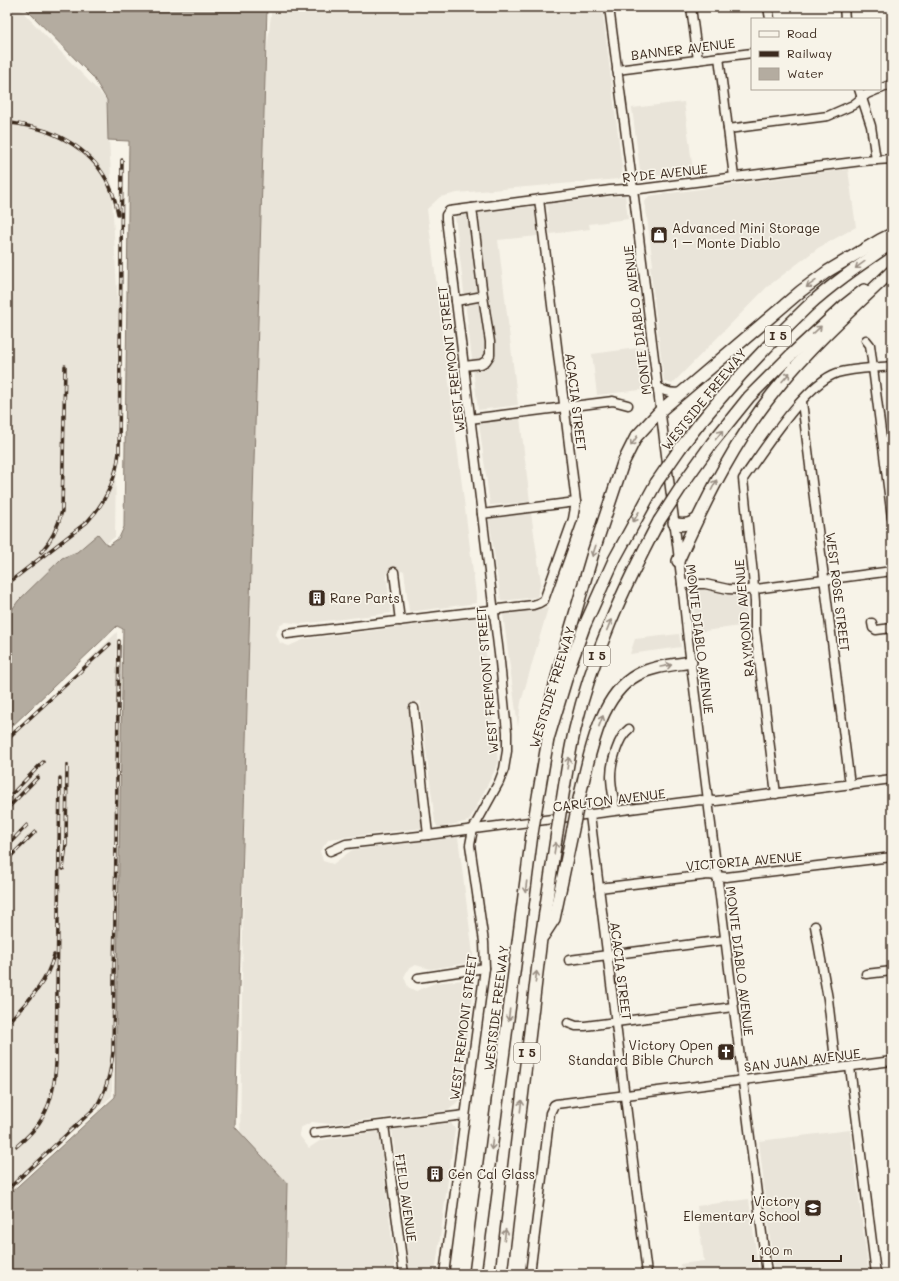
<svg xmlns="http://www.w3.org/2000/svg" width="899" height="1281" font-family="Mali,sans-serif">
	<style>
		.built { fill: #e9e4d9 }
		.water { fill: #b4aca0; stroke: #84786c }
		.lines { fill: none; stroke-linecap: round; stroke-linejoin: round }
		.minor-casing { stroke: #3b2a1e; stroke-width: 11 }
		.highway-casing { stroke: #3b2a1e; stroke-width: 14 }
		.minor { stroke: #f7f3e8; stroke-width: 8 }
		.highway { stroke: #f7f3e8; stroke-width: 11 }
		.rail-casing { stroke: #3b2a1e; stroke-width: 3.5 }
		.rail { stroke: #f7f3e8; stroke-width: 2; stroke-dasharray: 6; stroke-linecap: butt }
		.highway-bridge-casing { stroke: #3b2a1e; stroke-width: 14; stroke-linecap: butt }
		.highway-bridge { stroke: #f7f3e8; stroke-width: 11 }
		.oneway { stroke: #998e83 }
		.labels { text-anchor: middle; stroke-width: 3.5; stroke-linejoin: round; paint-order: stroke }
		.shield { fill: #f7f3e8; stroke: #73665b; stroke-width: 1 }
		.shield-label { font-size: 12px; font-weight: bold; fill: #3b2a1e }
		.street-label { font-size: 13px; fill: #3b2a1e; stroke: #f7f3e8 }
		.poi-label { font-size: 13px; fill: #3b2a1e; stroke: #f7f3e8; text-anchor: start }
	</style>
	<rect width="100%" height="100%" fill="#f7f3e8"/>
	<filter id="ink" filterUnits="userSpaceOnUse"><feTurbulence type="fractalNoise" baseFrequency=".025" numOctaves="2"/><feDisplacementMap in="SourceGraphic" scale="8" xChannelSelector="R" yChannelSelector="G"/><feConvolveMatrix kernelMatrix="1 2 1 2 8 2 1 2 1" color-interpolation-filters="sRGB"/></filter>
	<g filter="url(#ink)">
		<g class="built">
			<path d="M 7,7 L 18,7 L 107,100 L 118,310 L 115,537 L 7,618 Z"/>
			<path d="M 272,7 L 602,7 L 623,175 L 619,179 L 457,193 L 440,197 L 427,209 L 477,603 L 409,612 L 404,571 L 386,573 L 391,613 L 301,624 L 286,622 L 279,626 L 276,634 L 280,643 L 289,646 L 305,639 L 482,617 L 498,764 L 469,821 L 438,828 L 435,822 L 420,701 L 409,705 L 424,828 L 329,839 L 320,851 L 323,861 L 333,864 L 352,850 L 458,837 L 474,962 L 431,969 L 415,965 L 408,969 L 404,977 L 408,987 L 416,991 L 435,983 L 474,979 L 459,1100 L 449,1110 L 330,1124 L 312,1122 L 300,1128 L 299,1135 L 309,1148 L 321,1140 L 379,1131 L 396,1274 L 268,1274 L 240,1142 L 253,164 Z"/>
			<path d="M 684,102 L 693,171 L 641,178 L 632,108 Z"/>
			<path d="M 848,169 L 856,227 L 818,248 L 767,287 L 672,384 L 664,381 L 650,266 L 653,265 L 645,202 L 649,196 Z"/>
			<path d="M 625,195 L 628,219 L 589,224 L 590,229 L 550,234 L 547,204 Z"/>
			<path d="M 534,206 L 538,236 L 498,240 L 518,405 L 478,410 L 455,216 Z"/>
			<path d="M 644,347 L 649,389 L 597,395 L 592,354 Z"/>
			<path d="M 520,418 L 530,502 L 490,505 L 479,423 Z"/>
			<path d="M 531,513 L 541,582 L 537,597 L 501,601 L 489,518 Z"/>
			<path d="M 699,589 L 745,598 L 747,625 L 697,632 L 692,596 Z"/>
			<path d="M 548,608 L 521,702 L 518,727 L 503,614 Z"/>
			<path d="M 117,632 L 112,1096 L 7,1191 L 7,741 Z"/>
			<path d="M 679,634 L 681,647 L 630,654 L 635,639 Z"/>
			<path d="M 451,1123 L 455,1129 L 435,1274 L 410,1274 L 392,1130 Z"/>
			<path d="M 850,1130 L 869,1274 L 774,1274 L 759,1141 Z"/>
			<path d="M 749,1199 L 759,1274 L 682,1274 L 680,1264 L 704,1261 L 697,1206 Z"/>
		</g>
		<path class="water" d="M 24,7 L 267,7 L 235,1127 L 287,1183 L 285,1274 L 7,1274 L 7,1196 L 115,1097 L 123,629 L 117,626 L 7,731 L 7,617 L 18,601 L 62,558 L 77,552 L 98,534 L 108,546 L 119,538 L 124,527 L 129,141 L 108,140 L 107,100 L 93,77 Z"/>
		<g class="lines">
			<defs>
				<g id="minor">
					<path d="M 609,7 L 633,189 L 682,584 L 688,640 L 767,1274"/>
					<path d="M 691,7 L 698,60"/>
					<path d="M 768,7 L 770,19"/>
					<path d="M 844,7 L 845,19"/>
					<path d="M 719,57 L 734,177"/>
					<path d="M 617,70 L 752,53"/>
					<path d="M 859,89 L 871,126 L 876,160"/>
					<path d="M 880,89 L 892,84"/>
					<path d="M 728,129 L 828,116 L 853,105 L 867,94 L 879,89"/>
					<path d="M 456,301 L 483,296 L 472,208"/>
					<path d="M 866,340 L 870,345 L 873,368 L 892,518"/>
					<path d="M 464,366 L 481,364 L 486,361 L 490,355 L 490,342 L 483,296"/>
					<path d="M 657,386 C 665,393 673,394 683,392"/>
					<path d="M 802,402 L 850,785"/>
					<path d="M 470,419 L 613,401 L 628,405"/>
					<path d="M 482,514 L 576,502"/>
					<path d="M 394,572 L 400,621"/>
					<path d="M 682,584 L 705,584 L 728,589 L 748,590 L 892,571"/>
					<path d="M 872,623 L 873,628 L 876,630 L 892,628"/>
					<path d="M 287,634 L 533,605 L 539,603 L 544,600 L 573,519 L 576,502 L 539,199"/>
					<path d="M 414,708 L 428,835"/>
					<path d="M 776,794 L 755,629 L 755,602 L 753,575 L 743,479 C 763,451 806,383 837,373 C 854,368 874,368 892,366"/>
					<path d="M 615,810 C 614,799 611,787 611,776 C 611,763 618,737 629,729"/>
					<path d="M 590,815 L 647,1274"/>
					<path d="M 330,851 L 346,844 L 428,835 L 700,800 L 716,801 L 892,779"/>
					<path d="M 599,888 L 708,875 L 726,877 L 892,857"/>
					<path d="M 815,926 L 828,999 L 836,1068"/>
					<path d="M 569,960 L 725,940"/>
					<path d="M 866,974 L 892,971"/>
					<path d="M 418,978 L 485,968"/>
					<path d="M 568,1023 L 576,1026 L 585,1026 L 733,1007"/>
					<path d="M 850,1067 L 876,1274"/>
					<path d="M 384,1125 L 404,1274"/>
					<path d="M 314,1133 L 465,1115"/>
					<path d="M 444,1274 L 485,968 L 484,942 L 470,845 L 473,829 L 499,782 L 504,769 L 507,751 L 507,732 L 500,662 L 446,219 L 446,215 L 449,211 L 610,190 L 625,189 L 640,189 L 862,161 L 892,159"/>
					<path d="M 530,1274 L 550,1113 L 554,1105 L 556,1104 L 892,1061"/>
				</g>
				<g id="highway">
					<path d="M 681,447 C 719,397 761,351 807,307 C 833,283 863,263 892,243"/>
					<path d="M 687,478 L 712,443 L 749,397 L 791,355 L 845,305 L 864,290"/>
					<path d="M 674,523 C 682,526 689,525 696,520"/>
					<path d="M 678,561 C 707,497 738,434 783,381 C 816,341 855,307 892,271"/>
					<path d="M 548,739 L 546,720 L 562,658 L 593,553 L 623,463 L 636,437 L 660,411 L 801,291 L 828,271 L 880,240 L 892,234"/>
					<path d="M 579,799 C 589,759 598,696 637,675 C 654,666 673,665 691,662"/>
					<path d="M 562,801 C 566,777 569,753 575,729 C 592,656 624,587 659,521"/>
					<path d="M 537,803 L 548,739 L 571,663 L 584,627 L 614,560 L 656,483"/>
					<path d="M 543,936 L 554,919 L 573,829"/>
					<path d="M 475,1274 L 532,834"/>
					<path d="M 501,1274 L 541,939 L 557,832"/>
				</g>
			</defs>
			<use href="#minor" class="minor-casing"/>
			<use href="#highway" class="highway-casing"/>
			<use href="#minor" class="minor"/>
			<use href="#highway" class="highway"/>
			<defs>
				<g id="rail">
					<path d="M 7,123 C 20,123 33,127 46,131 C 86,146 111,172 118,214"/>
					<path d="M 41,552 C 52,540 58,527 62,511 L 65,366"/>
					<path d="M 7,584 L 87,522 C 106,502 116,480 119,452 L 122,160"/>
					<path d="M 7,739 L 110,644"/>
					<path d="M 7,799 L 43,762"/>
					<path d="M 7,809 L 38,777"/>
					<path d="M 7,846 L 27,825"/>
					<path d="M 7,860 L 35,832"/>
					<path d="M 63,869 L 66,844 L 67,765"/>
					<path d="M 7,1023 C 28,1001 46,985 54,955"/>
					<path d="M 17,1146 C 25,1139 33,1132 39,1123 C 51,1106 55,1083 56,1063 L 60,778"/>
					<path d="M 7,1190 L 96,1107 C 107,1090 111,1071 113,1052 L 119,641"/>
				</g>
			</defs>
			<use href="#rail" class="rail-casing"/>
			<use href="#rail" class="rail"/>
			<defs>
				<g id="highway-bridge">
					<path d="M 656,483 L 681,447"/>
					<path d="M 659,521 L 687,478"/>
					<path d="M 573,829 L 579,799"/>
					<path d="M 557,832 L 562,801"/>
					<path d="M 532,834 L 537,803"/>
				</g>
			</defs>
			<use href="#highway-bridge" class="highway-bridge-casing"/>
			<use href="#highway-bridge" class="highway-bridge"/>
		</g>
		<defs><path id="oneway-shaft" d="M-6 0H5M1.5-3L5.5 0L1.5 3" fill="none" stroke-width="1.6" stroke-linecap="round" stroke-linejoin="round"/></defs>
		<g class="oneway">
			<use href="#oneway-shaft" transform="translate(860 265) rotate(144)"/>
			<use href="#oneway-shaft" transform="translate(811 284) rotate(145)"/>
			<use href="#oneway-shaft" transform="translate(817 330) rotate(-43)"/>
			<use href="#oneway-shaft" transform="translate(786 377) rotate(-49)"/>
			<use href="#oneway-shaft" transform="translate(719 435) rotate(-51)"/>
			<use href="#oneway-shaft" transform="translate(634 441) rotate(123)"/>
			<use href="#oneway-shaft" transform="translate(714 485) rotate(-63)"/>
			<use href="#oneway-shaft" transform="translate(636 517) rotate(119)"/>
			<use href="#oneway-shaft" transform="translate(594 551) rotate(108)"/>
			<use href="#oneway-shaft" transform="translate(609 625) rotate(-68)"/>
			<use href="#oneway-shaft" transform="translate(666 666) rotate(-10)"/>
			<use href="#oneway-shaft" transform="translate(601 721) rotate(-69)"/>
			<use href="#oneway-shaft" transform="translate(568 763) rotate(-81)"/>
			<use href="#oneway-shaft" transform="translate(555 848) rotate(-81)"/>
			<use href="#oneway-shaft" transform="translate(526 887) rotate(97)"/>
			<use href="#oneway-shaft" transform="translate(536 977) rotate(-83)"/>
			<use href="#oneway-shaft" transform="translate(509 1015) rotate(97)"/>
			<use href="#oneway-shaft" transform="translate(521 1106) rotate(-83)"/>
			<use href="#oneway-shaft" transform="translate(492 1144) rotate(97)"/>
			<use href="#oneway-shaft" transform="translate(505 1235) rotate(-83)"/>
		</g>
	</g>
	<defs>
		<symbol id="shop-square" viewBox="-11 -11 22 22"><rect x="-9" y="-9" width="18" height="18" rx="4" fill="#3b2a1e" stroke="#f7f3e8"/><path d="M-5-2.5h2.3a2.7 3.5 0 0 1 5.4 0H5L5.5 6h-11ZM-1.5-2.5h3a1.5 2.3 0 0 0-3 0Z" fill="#fff"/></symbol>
		<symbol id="building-square" viewBox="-11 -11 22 22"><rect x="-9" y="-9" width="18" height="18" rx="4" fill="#3b2a1e" stroke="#f7f3e8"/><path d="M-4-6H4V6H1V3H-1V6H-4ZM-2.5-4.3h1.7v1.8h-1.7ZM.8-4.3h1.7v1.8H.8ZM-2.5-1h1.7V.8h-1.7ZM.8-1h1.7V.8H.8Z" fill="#fff"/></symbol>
		<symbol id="church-square" viewBox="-11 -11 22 22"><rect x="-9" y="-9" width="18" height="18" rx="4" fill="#3b2a1e" stroke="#f7f3e8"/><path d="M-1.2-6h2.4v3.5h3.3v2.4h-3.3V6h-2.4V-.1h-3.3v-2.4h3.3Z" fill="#fff"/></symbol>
		<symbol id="school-square" viewBox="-11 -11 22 22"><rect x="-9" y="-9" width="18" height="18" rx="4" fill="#3b2a1e" stroke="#f7f3e8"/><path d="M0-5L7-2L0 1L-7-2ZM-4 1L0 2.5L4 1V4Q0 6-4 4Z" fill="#fff"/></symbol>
	</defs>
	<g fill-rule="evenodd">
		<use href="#shop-square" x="649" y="225" width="20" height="20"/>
		<use href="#building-square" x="307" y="588" width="20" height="20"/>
		<use href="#church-square" x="716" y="1042" width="20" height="20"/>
		<use href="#building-square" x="425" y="1164" width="20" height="20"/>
		<use href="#school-square" x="803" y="1198" width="20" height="20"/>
	</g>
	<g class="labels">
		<g class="shield">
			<rect x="765" y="326" width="26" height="20" rx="3"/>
			<rect x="584" y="646" width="26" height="20" rx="3"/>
			<rect x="514" y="1043" width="26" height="20" rx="3"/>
		</g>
		<g class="shield-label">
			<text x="778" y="340">I 5</text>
			<text x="597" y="660">I 5</text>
			<text x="527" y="1057">I 5</text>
		</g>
		<g class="street-label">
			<text transform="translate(683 49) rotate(-7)" y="5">BANNER AVENUE</text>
			<text transform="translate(665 173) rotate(-6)" y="5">RYDE AVENUE</text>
			<text transform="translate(637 320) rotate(-97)" y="5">MONTE DIABLO AVENUE</text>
			<text transform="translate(451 359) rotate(-97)" y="5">WEST FREMONT STREET</text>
			<text transform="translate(704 399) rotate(-51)" y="5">WESTSIDE FREEWAY</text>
			<text transform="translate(576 402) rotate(83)" y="5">ACACIA STREET</text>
			<text transform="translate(838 592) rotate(83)" y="5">WEST ROSE STREET</text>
			<text transform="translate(744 618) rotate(-95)" y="5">RAYMOND AVENUE</text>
			<text transform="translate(700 639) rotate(83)" y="5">MONTE DIABLO AVENUE</text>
			<text transform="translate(487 680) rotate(-95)" y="5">WEST FREMONT STREET</text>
			<text transform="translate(552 687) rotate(-73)" y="5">WESTSIDE FREEWAY</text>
			<text transform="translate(609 800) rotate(-7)" y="5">CARLTON AVENUE</text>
			<text transform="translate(744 861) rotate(-5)" y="5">VICTORIA AVENUE</text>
			<text transform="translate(740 961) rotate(83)" y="5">MONTE DIABLO AVENUE</text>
			<text transform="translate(621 971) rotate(83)" y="5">ACACIA STREET</text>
			<text transform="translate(496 1008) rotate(-83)" y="5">WESTSIDE FREEWAY</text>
			<text transform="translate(463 1027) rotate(-83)" y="5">WEST FREMONT STREET</text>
			<text transform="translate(802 1060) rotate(-7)" y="5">SAN JUAN AVENUE</text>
			<text transform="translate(406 1198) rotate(82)" y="5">FIELD AVENUE</text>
		</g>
		<g class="poi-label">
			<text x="672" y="233">Advanced Mini Storage<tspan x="672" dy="15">1 – Monte Diablo</tspan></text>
			<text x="330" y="603">Rare Parts</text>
			<text x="713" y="1050" text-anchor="end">Victory Open<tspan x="713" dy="15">Standard Bible Church</tspan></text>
			<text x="448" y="1179">Cen Cal Glass</text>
			<text x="800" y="1206" text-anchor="end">Victory<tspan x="800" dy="15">Elementary School</tspan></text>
		</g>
	</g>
	<rect width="899" height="1281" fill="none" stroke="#f7f3e8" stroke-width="24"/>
	<rect x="12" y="12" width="875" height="1257" fill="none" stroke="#3b2a1e" stroke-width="1.5" filter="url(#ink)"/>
	<rect x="751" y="18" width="130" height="72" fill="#f7f3e8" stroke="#aca397"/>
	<rect x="759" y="31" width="20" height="6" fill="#f7f3e8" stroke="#aca397"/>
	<text x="787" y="38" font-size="12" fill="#3b2a1e">Road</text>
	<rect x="759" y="51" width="20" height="6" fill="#3b2a1e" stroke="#aca397"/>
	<text x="787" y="58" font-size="12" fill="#3b2a1e">Railway</text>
	<rect x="759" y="68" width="20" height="12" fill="#b4aca0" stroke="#aca397"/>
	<text x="787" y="78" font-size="12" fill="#3b2a1e">Water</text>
	<path d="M753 1255v6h88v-6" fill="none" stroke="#3b2a1e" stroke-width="2"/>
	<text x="759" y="1255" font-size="12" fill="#3b2a1e" stroke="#f7f3e8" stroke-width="3" paint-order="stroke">100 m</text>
</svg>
